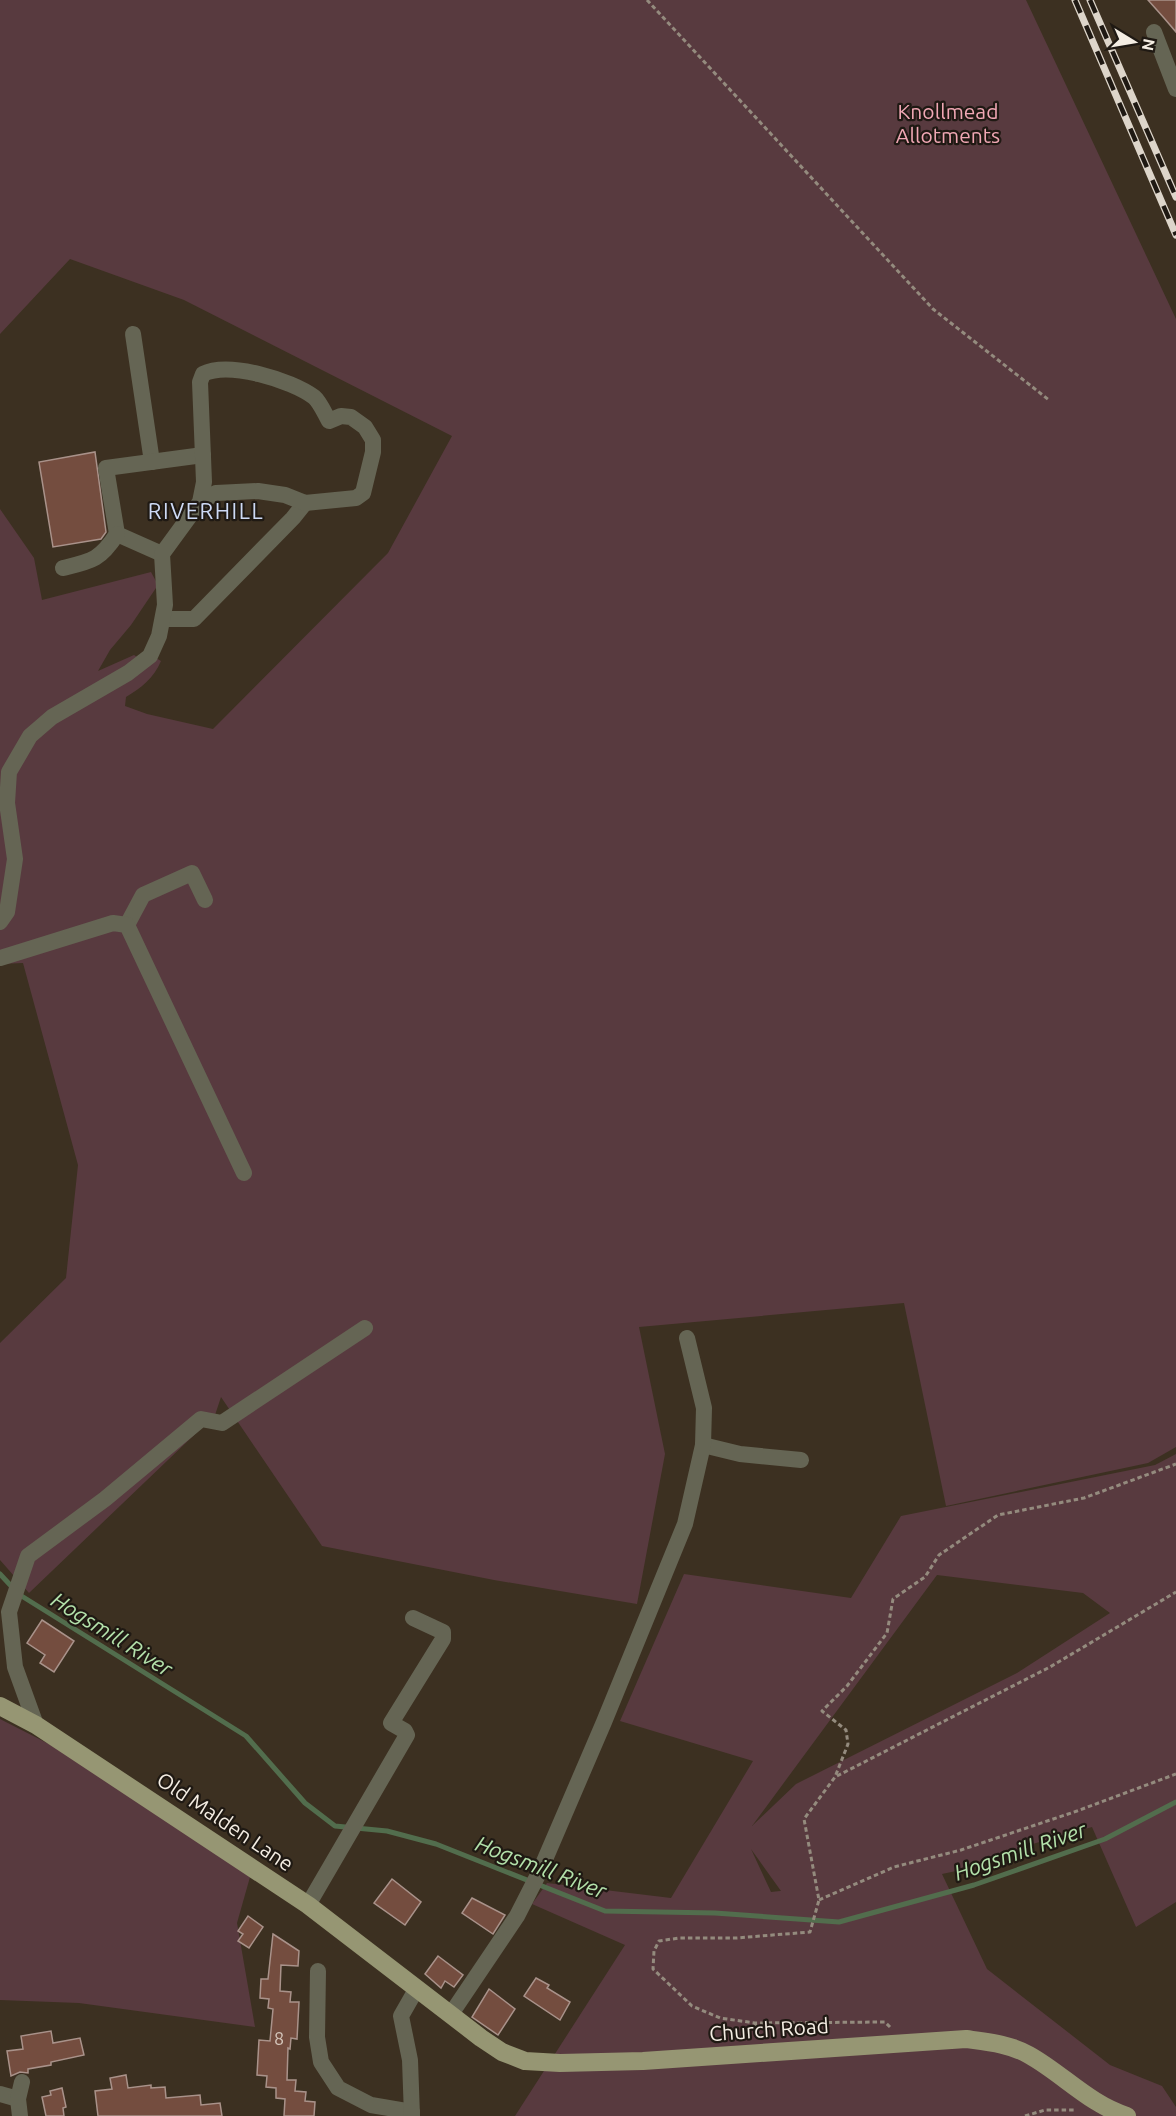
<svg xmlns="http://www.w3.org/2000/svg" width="1176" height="2116" font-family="Ubuntu,sans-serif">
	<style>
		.green { fill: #583a3f; fill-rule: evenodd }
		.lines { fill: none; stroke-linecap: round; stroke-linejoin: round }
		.stream { stroke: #526d4d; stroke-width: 5 }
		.building { fill: #744d3f; stroke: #a9928a; stroke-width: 1.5 }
		.path { stroke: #948b7e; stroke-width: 3; stroke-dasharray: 4.5 3; stroke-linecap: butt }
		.minor { stroke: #656554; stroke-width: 16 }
		.major { stroke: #969673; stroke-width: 18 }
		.rail-casing { stroke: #ddd5ca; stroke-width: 7 }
		.rail { stroke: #1f1913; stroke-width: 4.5; stroke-dasharray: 14; stroke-linecap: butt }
		.labels { text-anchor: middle; stroke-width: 4.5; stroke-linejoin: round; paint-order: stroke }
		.number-label { font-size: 18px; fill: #d4c5ba }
		.park-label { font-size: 21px; fill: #f0a7b4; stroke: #1f1913 }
		.street-label { font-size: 21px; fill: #f4ede3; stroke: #1f1913 }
		.neighbourhood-label { font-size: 22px; letter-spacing: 1.5px; fill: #cedaf5; stroke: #1f1913 }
		.water-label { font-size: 22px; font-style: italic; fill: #b3e1aa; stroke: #1f1913 }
	</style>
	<rect width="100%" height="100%" fill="#3c3021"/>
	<g class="green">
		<path d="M 0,0 L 1026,0 L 1176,319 L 1176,1447 L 1148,1463 L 946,1506 L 904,1303 L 639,1327 L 665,1454 L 637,1604 L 494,1580 L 322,1546 L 221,1397 L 215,1415 L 29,1593 L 0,1560 L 0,1343 L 66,1278 L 78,1165 L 23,963 L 0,964 L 0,509 L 34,558 L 42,600 L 151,572 L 158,585 L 131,625 L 110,650 L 98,671 L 134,655 L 147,663 L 156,658 L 161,661 C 154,678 141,688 126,697 L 125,706 L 147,714 L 213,729 L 388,553 L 452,436 L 184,300 L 70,259 L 0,334 Z"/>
		<path d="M 1176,1454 L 1176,1902 L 1136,1927 L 1092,1827 L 1036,1843 L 956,1871 L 942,1874 L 987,1969 L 1110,2065 L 1162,2086 L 1176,2107 L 1176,2116 L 515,2116 L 625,1945 L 532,1904 L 547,1883 L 671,1898 L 753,1761 L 620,1721 L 684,1574 L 851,1598 L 901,1516 L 1155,1465 ZM 937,1575 L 1083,1593 L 1110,1613 L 1017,1673 L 796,1784 L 752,1826 ZM 751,1849 L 781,1891 L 780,1891 L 771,1892 Z"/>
		<path d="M 0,1719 L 92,1766 L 250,1877 L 237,1923 L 255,2027 L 79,2003 L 0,2000 Z"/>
	</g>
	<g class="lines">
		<g class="stream">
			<path d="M 0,1574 L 13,1588"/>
			<path d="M 20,1595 L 246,1736 L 305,1803 L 335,1826 L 387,1831 L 436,1844 L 605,1911 L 715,1913 L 839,1922 L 974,1885 L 1105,1839 L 1176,1802"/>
		</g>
	</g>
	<g class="building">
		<path d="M 1148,0 L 1176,0 L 1176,32 L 1164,18 Z"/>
		<path d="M 95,452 L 106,532 L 101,539 L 53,547 L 39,462 Z"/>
		<path d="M 42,1620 L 74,1641 L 54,1672 L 40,1663 L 45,1655 L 27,1643 Z"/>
		<path d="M 392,1879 L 421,1902 L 405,1925 L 374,1903 Z"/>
		<path d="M 472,1898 L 505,1915 L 493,1934 L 462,1913 Z"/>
		<path d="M 248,1916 L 263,1927 L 249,1948 L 238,1941 L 243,1934 L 238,1931 Z"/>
		<path d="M 273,1934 L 299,1951 L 298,1966 L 281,1965 L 280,1991 L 291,1992 L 290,2002 L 299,2002 L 297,2039 L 291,2038 L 290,2049 L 288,2048 L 287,2080 L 296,2080 L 295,2091 L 306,2092 L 305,2101 L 315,2102 L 314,2116 L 284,2116 L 285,2099 L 276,2098 L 276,2088 L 266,2087 L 267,2076 L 257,2075 L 259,2040 L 270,2041 L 273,2009 L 268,2008 L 269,1999 L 260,1998 L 261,1979 L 268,1979 Z"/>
		<path d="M 438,1956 L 463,1975 L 454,1987 L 445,1981 L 441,1988 L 425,1974 Z"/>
		<path d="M 536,1978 L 549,1985 L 547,1988 L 570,2002 L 560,2020 L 524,1996 Z"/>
		<path d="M 489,1989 L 515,2009 L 498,2035 L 472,2017 Z"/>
		<path d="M 51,2031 L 53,2043 L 80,2038 L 84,2055 L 51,2062 L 51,2065 L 28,2069 L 28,2073 L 20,2072 L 11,2076 L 7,2051 L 23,2049 L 21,2036 Z"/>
		<path d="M 126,2075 L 128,2088 L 151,2085 L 151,2088 L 165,2087 L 166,2098 L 200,2095 L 201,2105 L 220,2103 L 222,2116 L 98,2116 L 95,2091 L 112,2089 L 110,2078 Z"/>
		<path d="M 62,2088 L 66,2107 L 63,2108 L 64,2116 L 46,2116 L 42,2097 L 51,2095 L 50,2091 Z"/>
	</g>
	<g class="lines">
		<g class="path">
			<path d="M 647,0 L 933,309 L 1049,400"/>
			<path d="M 837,1776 L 1050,1667 L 1176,1592"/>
			<path d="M 819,1900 L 894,1867 L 961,1850 L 1077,1811 L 1176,1774"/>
			<path d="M 755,2023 L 759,2036"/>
			<path d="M 890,2027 L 885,2022 L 755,2023 L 720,2018 L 692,2006 L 653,1969 L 654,1951 L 659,1941 L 679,1938 L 736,1938 L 810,1932 L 819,1900 L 804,1819 L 835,1777 L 848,1744 L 846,1730 L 822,1711 L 847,1686 L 887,1633 L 893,1599 L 925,1577 L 939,1555 L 998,1515 L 1084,1498 L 1176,1464"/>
			<path d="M 1025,2116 L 1045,2110 L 1076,2110"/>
		</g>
		<g class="minor">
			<path d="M 1154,32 L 1176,89"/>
			<path d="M 133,334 L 152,462"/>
			<path d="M 162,554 L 117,534 L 106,468 L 203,455"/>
			<path d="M 63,568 C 92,561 100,560 117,534"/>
			<path d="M 163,619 L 194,619 L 293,518 L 305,503"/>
			<path d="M 0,922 L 7,912 L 15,859 L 7,803 L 9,772 L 30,736 L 52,717 L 128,673 L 150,656 L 159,636 L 165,605 L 162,554 L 200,502 L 204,482 L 200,382 L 203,374 C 229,361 291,380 314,397 C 320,402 325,414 329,421 L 341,416 L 351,417 L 365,427 L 373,440 L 373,452 L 363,493 L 356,498 L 305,503 L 285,495 L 258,491 L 216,493 L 200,502"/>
			<path d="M 127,925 L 143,895 L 192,873 L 205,900"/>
			<path d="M 0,958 L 113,923 L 127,925 L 244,1173"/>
			<path d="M 703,1445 L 740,1454 L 801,1460"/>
			<path d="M 36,1725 L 15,1667 L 9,1612 L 28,1556 L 105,1499 L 201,1419 L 222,1423 L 365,1328"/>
			<path d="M 308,1905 L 407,1735 L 405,1731 L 391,1723 L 443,1639 L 443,1632 L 413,1618"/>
			<path d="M 318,1971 L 317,2037 L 321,2062 L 338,2088 L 371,2105 L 412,2112"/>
			<path d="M 451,2014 L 517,1916 L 540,1871 L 604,1722 L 685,1524 L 703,1445 L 704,1408 L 687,1338"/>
			<path d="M 0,2094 L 18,2099"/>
			<path d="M 20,2116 L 18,2099 L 22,2082"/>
			<path d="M 412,2116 L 410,2060 L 401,2016 L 417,1988"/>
		</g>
		<path class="major" d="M 0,1706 L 36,1725 L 308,1905 L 481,2038 L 502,2052 L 525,2061 L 560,2063 L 643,2061 L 966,2039 C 988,2042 1010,2044 1029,2055 C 1063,2074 1089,2104 1127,2116"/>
		<defs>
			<g id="rail">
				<path d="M 1075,0 L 1176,235"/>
				<path d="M 1090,0 L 1176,197"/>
			</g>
		</defs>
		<use href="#rail" class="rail-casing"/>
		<use href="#rail" class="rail"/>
	</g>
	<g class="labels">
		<g class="number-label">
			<text x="279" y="2045">8</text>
		</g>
		<g class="park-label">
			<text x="948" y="119">Knollmead<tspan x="948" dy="24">Allotments</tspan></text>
		</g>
		<g class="street-label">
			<text transform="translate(225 1822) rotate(34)" y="7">Old Malden Lane</text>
			<text transform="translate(769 2030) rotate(-4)" y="7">Church Road</text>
		</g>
		<g class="neighbourhood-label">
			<text x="206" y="519">RIVERHILL</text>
		</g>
		<g class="water-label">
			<text transform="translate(112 1634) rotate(32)" y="8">Hogsmill River</text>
			<text transform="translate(1020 1851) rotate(-19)" y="8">Hogsmill River</text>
			<text transform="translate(541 1867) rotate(21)" y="8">Hogsmill River</text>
		</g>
	</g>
	<g transform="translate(1134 42) rotate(101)" stroke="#1f1913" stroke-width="4.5" paint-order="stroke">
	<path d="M0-4.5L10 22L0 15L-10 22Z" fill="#f4ede3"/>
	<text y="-9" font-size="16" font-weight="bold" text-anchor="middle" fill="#f4ede3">N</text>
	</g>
</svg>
